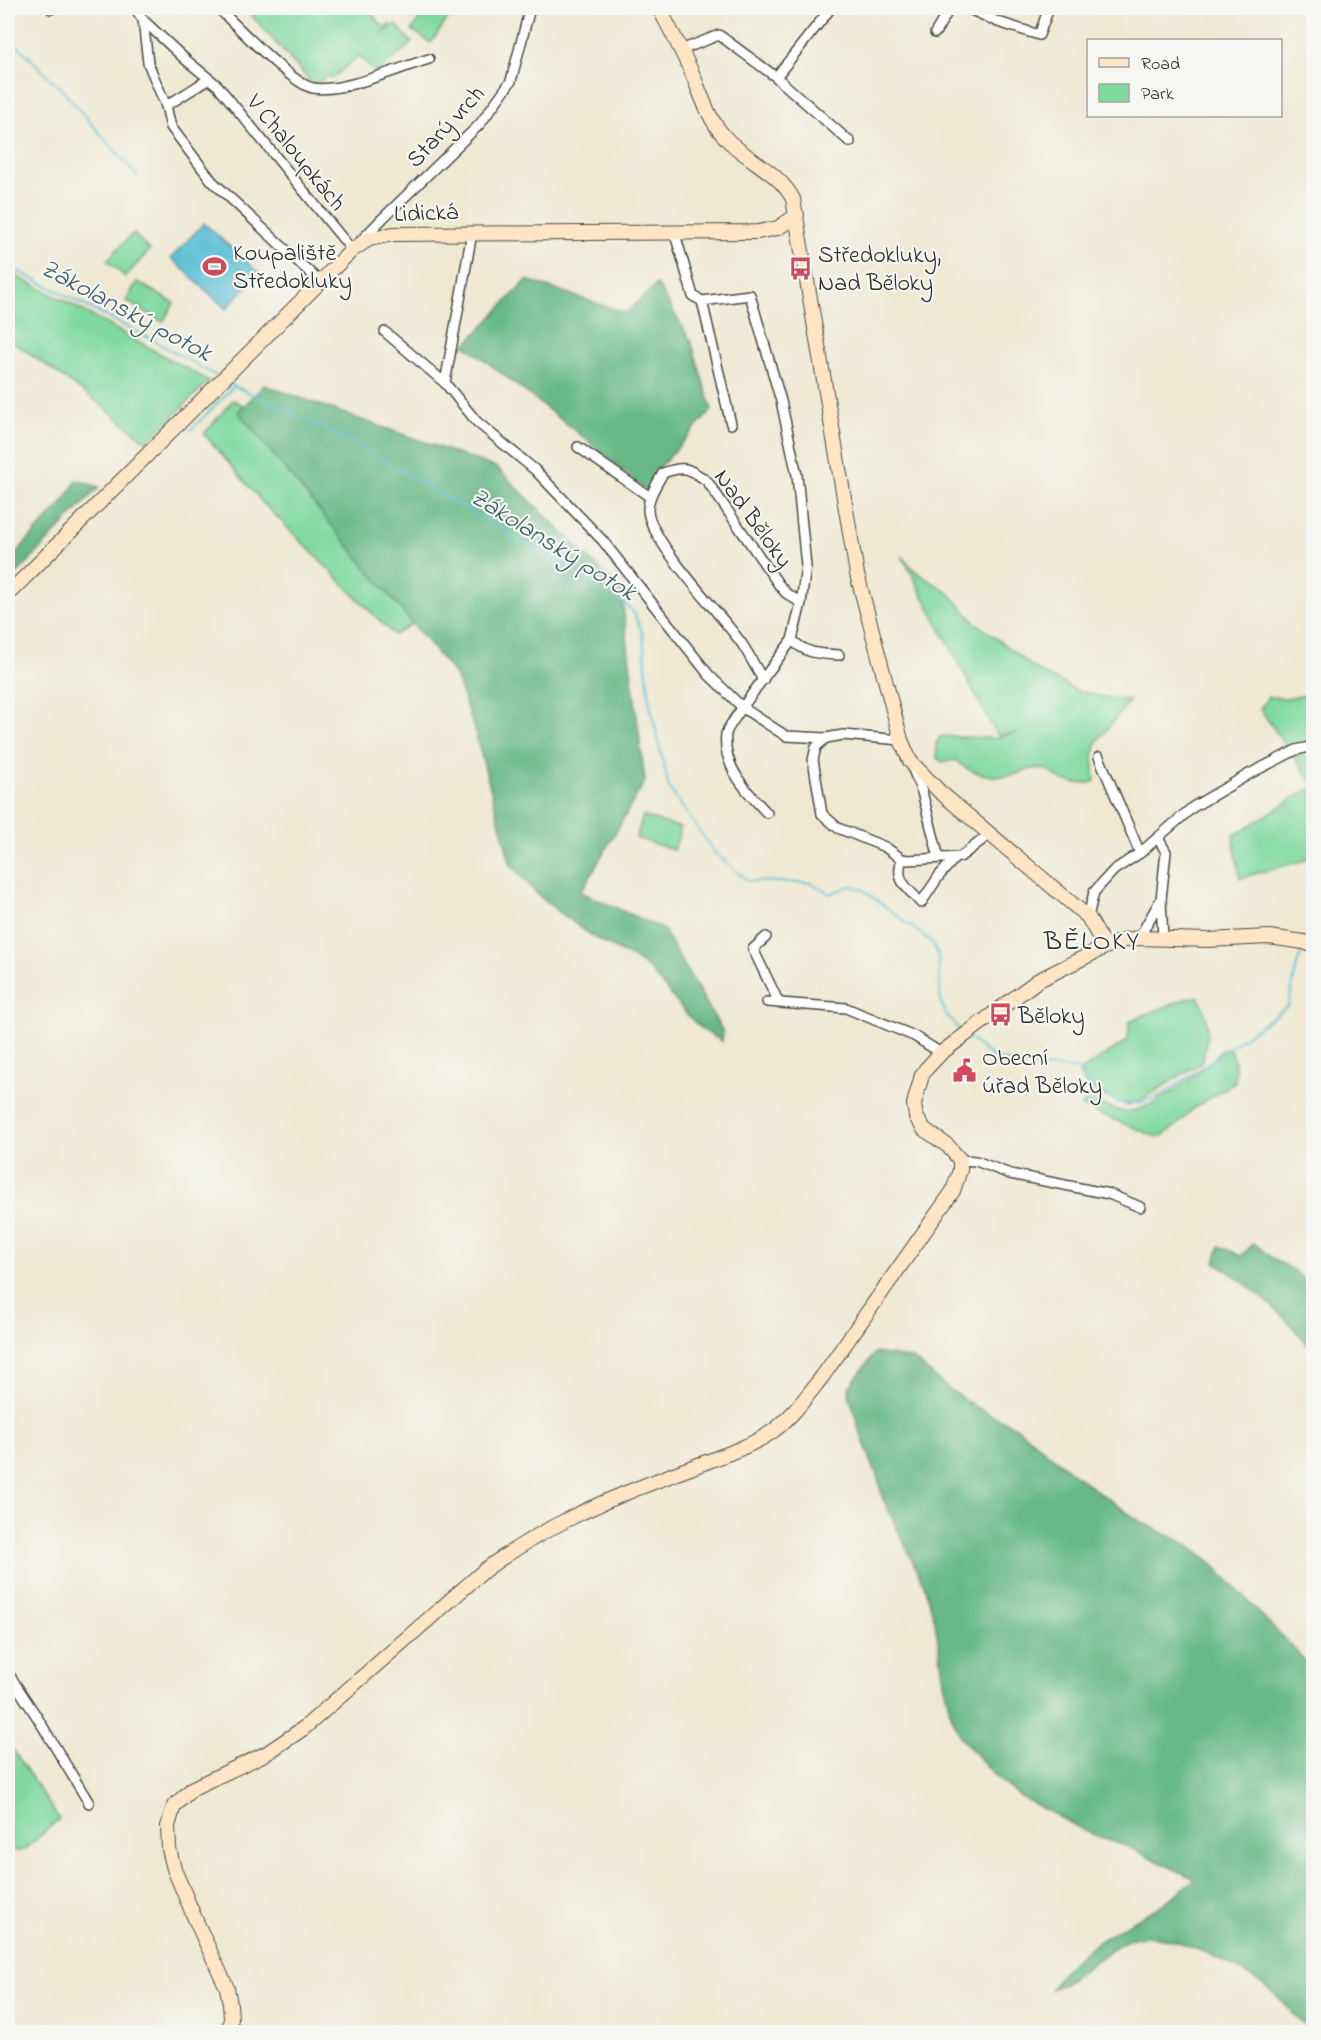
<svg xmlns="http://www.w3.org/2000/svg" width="1321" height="2040" font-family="'Indie Flower',sans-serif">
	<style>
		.green { fill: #80d99e; stroke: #568264; stroke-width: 1.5 }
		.forest { fill: #68b985; stroke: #4a7258; stroke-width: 1.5 }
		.water { fill: #57bdd5; stroke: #417480; stroke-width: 1.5 }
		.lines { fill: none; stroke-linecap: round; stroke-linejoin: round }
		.stream { stroke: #57bdd5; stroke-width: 2 }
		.street-casing { stroke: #484844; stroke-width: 12 }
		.secondary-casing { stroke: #484844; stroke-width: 16 }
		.street { stroke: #fff; stroke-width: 9 }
		.secondary { stroke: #fde5c5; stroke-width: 14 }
		.labels { text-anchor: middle; stroke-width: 4.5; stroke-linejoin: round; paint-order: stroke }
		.street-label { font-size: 24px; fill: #2b2b2b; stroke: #f6f6f2 }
		.poi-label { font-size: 24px; fill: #2b2b2b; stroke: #f6f6f2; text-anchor: start }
		.water-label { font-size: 26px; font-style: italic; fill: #3a5e66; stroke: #f6f6f2 }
		.quarter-label { font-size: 27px; letter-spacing: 1.5px; fill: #2b2b2b; stroke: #f6f6f2 }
	</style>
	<rect width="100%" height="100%" fill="#f6f6f2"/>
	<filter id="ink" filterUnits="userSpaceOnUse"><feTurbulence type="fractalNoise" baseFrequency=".0167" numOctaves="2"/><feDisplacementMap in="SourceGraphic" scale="12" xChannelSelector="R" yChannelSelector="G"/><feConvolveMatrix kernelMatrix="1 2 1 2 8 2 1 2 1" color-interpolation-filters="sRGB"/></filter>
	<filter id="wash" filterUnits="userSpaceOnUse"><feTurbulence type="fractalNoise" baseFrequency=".008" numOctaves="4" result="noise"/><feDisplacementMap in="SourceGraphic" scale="24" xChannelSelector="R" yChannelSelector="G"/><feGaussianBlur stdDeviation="1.35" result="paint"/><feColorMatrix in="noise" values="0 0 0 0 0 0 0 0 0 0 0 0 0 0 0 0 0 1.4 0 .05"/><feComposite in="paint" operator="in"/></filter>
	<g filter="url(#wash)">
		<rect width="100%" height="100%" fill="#efe9d2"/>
		<g class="green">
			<path d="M 245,8 L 367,8 L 384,27 L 389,24 L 391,26 L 383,34 L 396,24 L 412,43 L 376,74 L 359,55 L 332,79 L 329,75 L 317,85 L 313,85 Z"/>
			<path d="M 427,8 L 455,8 L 431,43 L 412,30 Z"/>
			<path d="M 133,233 L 150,250 L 125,277 L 107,260 Z"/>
			<path d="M 8,272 L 67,302 L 209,381 L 147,442 L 100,404 L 8,338 Z"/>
			<path d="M 137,282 L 174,303 L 163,322 L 126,301 Z"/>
			<path d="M 233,400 L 291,429 L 437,608 L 394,635 L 262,502 L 204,434 Z"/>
			<path d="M 902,556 L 915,571 L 949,593 L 975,622 L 1040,672 L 1078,691 L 1109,698 L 1130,700 L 1097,742 L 1093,756 L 1095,781 C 1086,785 1068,784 1059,778 C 1053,775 1050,770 1043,769 C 1032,767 1026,771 1016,774 C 998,780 968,774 956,760 L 943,762 L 937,758 L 936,743 L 941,736 L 995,738 L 1018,732 L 998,735 L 995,732 Z"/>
			<path d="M 1313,694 L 1313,784 L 1260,709 L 1268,697 L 1290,698 Z"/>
			<path d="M 1313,786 L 1313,858 L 1240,878 L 1233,836 Z"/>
			<path d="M 643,816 L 681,828 L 674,850 L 636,838 Z"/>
			<path d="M 1198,997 C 1210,1013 1209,1044 1201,1063 L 1139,1101 L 1127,1106 C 1110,1097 1087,1093 1079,1074 L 1082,1070 L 1128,1040 L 1129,1023 L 1132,1020 L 1185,999 Z"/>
			<path d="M 1222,1050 L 1230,1050 C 1236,1060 1236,1070 1235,1082 L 1194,1108 L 1175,1127 L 1159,1138 L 1082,1107 L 1086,1100 C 1099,1102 1110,1109 1121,1111 C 1150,1116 1203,1070 1222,1050 Z"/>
			<path d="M 8,1742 L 59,1819 L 25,1849 L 19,1851 L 8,1849 Z"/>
		</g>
		<g class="forest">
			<path d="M 527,280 L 626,313 L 657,284 L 691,341 L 712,410 L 659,468 L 648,492 L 577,432 L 465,345 Z"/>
			<path d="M 264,385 L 497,468 L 621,590 L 645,781 L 581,892 L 663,929 L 723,1032 L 722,1041 L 703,1030 L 689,1017 L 649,969 L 637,960 L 595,938 L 555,909 L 538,895 L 511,865 L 474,728 L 455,675 L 238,412 Z"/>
			<path d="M 77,480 L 99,487 L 8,583 L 8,562 L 64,501 Z"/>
			<path d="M 1254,1243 L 1270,1257 L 1292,1269 L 1313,1288 L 1313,1352 C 1287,1315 1252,1288 1215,1262 L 1220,1246 L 1241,1256 Z"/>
			<path d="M 875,1353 L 913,1359 L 949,1389 L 976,1407 L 1016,1427 L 1076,1476 L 1141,1522 L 1184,1543 L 1209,1560 L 1313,1669 L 1313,2032 C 1307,2026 1299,2021 1293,2014 C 1289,2009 1286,2004 1281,2000 C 1256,1974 1173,1930 1137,1937 C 1119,1940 1088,1968 1071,1979 C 1065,1983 1058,1986 1051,1989 C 1075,1948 1119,1930 1158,1907 C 1171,1900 1184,1888 1195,1879 L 1126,1846 L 1097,1837 L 1021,1797 L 999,1780 L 961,1738 L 952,1717 L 946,1695 L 935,1621 L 924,1585 L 883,1499 L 878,1479 L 859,1429 L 849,1395 L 849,1387 Z"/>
		</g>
		<path class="water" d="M 204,223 L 259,273 L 226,309 L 171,258 Z"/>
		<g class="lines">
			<g class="stream">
				<path d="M 8,36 L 63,91 L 137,176"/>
				<path d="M 8,266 L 153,340 L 218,377"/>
				<path d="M 228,383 L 354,443 L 621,600 L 634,613 L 643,635 L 650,705 L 669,788 L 715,853 L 748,881 L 811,883 L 830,894 L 850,886 L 862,889 L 932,942 L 938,955 L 941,1002 L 946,1014 L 961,1032"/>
				<path d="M 191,430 L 234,386"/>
				<path d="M 1309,936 L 1314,932"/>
				<path d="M 968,1038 L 995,1059 L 1038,1067 L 1078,1069 L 1092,1086 L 1118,1103 L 1140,1103 L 1164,1094 L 1288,1006 L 1298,961 L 1304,948"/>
			</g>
		</g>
	</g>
	<g filter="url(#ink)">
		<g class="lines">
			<defs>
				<g id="street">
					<path d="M 50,8 L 51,9"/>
					<path d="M 135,8 L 143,20 L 186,60 L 218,86 L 352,250 L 382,219 L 480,124 L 511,81 L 530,8"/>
					<path d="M 218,8 C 235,24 293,85 313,88 C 343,93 398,68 429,59"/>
					<path d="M 967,8 L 998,22 L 1039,35 L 1049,8"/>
					<path d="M 143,20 L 148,63 L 166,106 L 171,127 L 212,181 L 320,282"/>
					<path d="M 935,33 L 950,8"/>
					<path d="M 681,50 L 719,35 L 776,77 L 850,142"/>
					<path d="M 776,77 L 831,8"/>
					<path d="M 166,106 L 209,79"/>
					<path d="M 472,233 L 445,383 L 477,422 L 535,470 L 603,541 L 709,675 L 743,708 L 786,736 L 826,738 L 843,735 L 901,740"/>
					<path d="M 675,234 L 693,296 L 702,301 L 750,295 L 781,401 L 797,475 L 806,566 L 801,603 L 792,640 C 782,654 727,725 726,734 C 722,766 747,792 767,813"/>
					<path d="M 702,301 L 731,424"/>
					<path d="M 385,332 L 445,383"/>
					<path d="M 578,447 L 650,497"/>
					<path d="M 792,640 C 806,654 820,654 839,655"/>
					<path d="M 763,680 C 756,668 750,656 742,644 C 723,616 649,541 648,510 C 648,497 657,484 663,473 C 684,465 689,468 707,481 L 779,585 L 786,593 L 801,603"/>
					<path d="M 826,738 L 816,747 L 813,760 L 822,814 L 838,828 L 885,847 L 902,859 L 908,860 L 960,857 L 990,834"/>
					<path d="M 1099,757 L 1140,853"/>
					<path d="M 913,769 L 922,792 L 939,858"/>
					<path d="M 902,859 C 894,881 908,888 921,903 L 939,876 L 955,858"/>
					<path d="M 1161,899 L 1163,939"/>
					<path d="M 1088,917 L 1094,892 L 1114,870 L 1140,853 L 1193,807 L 1251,773 L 1296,750 L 1314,746"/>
					<path d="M 766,937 L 753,949 L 779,1003"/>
					<path d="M 1139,938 L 1161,899 L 1166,852 L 1158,838"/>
					<path d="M 767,1002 L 846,1008 L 914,1036 L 941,1053"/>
					<path d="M 960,1160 L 976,1161 L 1010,1174 L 1109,1194 L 1140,1207"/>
					<path d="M 8,1673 L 37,1717 L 89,1803"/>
				</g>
				<g id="secondary">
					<path d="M 659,8 C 670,29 682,51 692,73 C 701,94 708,118 723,135 C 743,159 778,170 793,199 L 857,574 L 901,740 L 910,761 L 940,792 L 1088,917 L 1105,947"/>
					<path d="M 8,594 L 352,250 L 369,239 L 393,234 L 758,232 L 778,228 L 797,215"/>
					<path d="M 228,2032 L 231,2019 L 230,2004 L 227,1988 L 196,1921 L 174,1869 L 169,1849 L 168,1826 L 174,1806 L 193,1788 L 267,1753 L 304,1728 L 486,1569 C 544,1527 598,1503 664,1478 C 695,1465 747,1450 773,1431 C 792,1417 807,1396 822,1377 L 953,1191 L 960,1170 L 960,1160 L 948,1146 L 924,1129 L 916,1117 L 914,1104 L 922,1075 L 926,1069 L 941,1053 L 1037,981 L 1105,947 L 1125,940 L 1139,938 L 1208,940 L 1269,937 L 1304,942 L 1314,946"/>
				</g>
			</defs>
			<use href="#street" class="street-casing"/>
			<use href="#secondary" class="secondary-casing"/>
			<use href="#street" class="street"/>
			<use href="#secondary" class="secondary"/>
		</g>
	</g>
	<defs>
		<symbol id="stadium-bare" viewBox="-9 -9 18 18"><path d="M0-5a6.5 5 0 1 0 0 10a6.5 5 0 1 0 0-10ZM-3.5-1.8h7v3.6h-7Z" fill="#d1495b" stroke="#f6f6f2" stroke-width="2.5" paint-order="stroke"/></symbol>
		<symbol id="bus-bare" viewBox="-9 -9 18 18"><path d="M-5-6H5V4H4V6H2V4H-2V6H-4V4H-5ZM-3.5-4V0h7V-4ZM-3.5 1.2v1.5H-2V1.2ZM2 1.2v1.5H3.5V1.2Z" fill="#d1495b" stroke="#f6f6f2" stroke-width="2.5" paint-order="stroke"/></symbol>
		<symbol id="civic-bare" viewBox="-9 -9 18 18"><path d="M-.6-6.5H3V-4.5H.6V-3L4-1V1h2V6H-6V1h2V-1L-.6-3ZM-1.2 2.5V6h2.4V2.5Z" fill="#d1495b" stroke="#f6f6f2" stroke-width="2.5" paint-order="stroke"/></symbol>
	</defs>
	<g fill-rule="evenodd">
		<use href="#stadium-bare" x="198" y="250" width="33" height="33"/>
		<use href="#bus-bare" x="784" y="252" width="33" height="33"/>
		<use href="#bus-bare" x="984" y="998" width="33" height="33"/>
		<use href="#civic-bare" x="948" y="1054" width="33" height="33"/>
	</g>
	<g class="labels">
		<g class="street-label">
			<text transform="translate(445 126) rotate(-47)" y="8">Starý vrch</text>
			<text transform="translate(297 152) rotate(51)" y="8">V Chaloupkách</text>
			<text transform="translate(426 212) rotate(-2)" y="8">Lidická</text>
			<text transform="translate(754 518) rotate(54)" y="8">Nad Běloky</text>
		</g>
		<g class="poi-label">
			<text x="233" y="260">Koupaliště<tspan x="233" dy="28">Středokluky</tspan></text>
			<text x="818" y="262">Středokluky,<tspan x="818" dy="28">Nad Běloky</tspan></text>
			<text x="1018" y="1023">Běloky</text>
			<text x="982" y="1065">Obecní<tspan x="982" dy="28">úřad Běloky</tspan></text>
		</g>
		<g class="water-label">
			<text transform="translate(127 309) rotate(28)" y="9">Zákolanský potok</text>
			<text transform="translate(554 543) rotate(32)" y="9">Zákolanský potok</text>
		</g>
		<g class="quarter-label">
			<text x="1092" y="949">BĚLOKY</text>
		</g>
	</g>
	<rect width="1321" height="2040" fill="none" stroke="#f6f6f2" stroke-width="30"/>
	<rect x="1087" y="39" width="195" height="78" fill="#f6f6f2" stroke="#a5a5a2" stroke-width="1.5"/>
	<rect x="1099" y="58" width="30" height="9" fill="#fde5c5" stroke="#a5a5a2" stroke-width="1.5"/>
	<text x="1141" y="69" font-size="18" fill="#2b2b2b">Road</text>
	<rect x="1099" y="84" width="30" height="18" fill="#80d99e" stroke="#a5a5a2" stroke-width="1.5"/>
	<text x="1141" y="99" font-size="18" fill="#2b2b2b">Park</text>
</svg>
